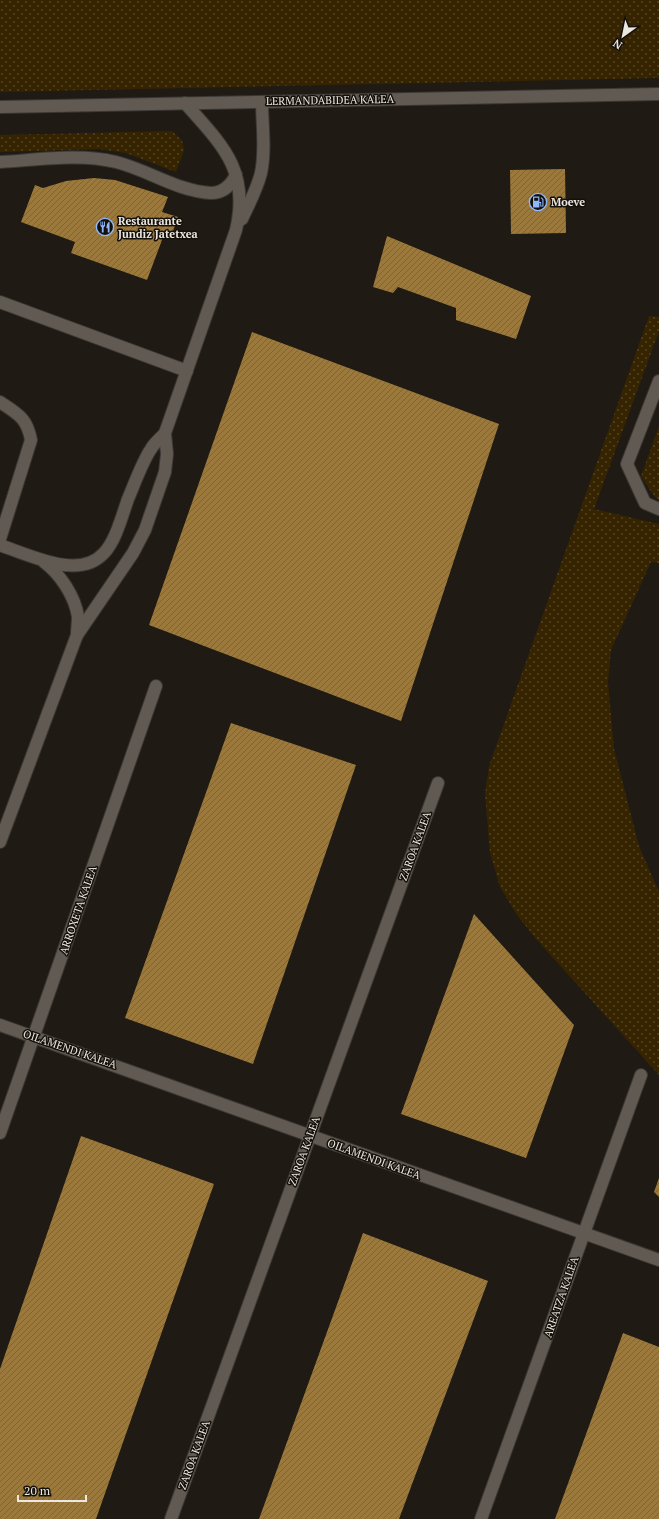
<svg xmlns="http://www.w3.org/2000/svg" width="659" height="1519" font-family="'PT Serif',serif">
	<style>
		.grass { fill: url(#grass-dots) }
		.building { fill: url(#building-hatch) }
		.lines { fill: none; stroke-linecap: round; stroke-linejoin: round }
		.minor-casing { stroke: #3b3733; stroke-width: 14 }
		.minor { stroke: #605a52; stroke-width: 12 }
		.labels { text-anchor: middle; stroke-width: 3; stroke-linejoin: round; paint-order: stroke }
		.street-label { font-size: 11px; fill: #ebe8e2; stroke: #15110a }
		.poi-label { font-size: 11px; font-weight: bold; fill: #ebe8e2; stroke: #15110a; text-anchor: start }
	</style>
	<defs>
		<pattern id="grass-dots" width="8" height="8" patternUnits="userSpaceOnUse"><rect width="8" height="8" fill="#362401"/><path d="M2 2h.1M6 6h.1" fill="none" stroke="#534426" stroke-width="1.8" stroke-linecap="round"/></pattern>
		<pattern id="building-hatch" width="6" height="6" patternUnits="userSpaceOnUse"><rect width="6" height="6" fill="#9b793c"/><path d="M-1 1l2-2M0 6l6-6M5 7l2-2" fill="none" stroke="#79653f"/></pattern>
	</defs>
	<rect width="100%" height="100%" fill="#1f1a13"/>
	<g class="grass">
		<path d="M 0,0 L 659,0 L 659,78 L 0,92 Z"/>
		<path d="M 172,131 L 182,140 L 184,150 L 176,172 L 126,153 L 98,149 L 0,152 L 0,135 Z"/>
		<path d="M 649,316 L 659,317 L 659,331 L 594,509 L 659,524 L 659,563 L 651,562 L 611,650 L 608,682 L 614,749 L 639,846 L 659,892 L 659,1075 L 536,939 L 517,915 L 500,887 L 490,853 L 485,794 L 489,766 Z"/>
		<path d="M 659,426 L 659,500 L 654,496 L 641,476 Z"/>
	</g>
	<g class="building">
		<path d="M 565,169 L 566,233 L 511,234 L 510,170 Z"/>
		<path d="M 94,178 L 115,180 L 168,197 L 162,212 L 178,217 L 172,234 L 165,232 L 147,280 L 71,253 L 75,242 L 21,222 L 35,185 L 43,188 L 66,181 Z"/>
		<path d="M 387,236 L 531,296 L 516,339 L 456,320 L 456,308 L 398,287 L 393,293 L 373,287 Z"/>
		<path d="M 252,332 L 499,424 L 401,721 L 149,625 Z"/>
		<path d="M 231,723 L 356,765 L 253,1064 L 125,1018 Z"/>
		<path d="M 474,914 L 574,1025 L 526,1158 L 401,1114 Z"/>
		<path d="M 81,1136 L 214,1184 L 96,1519 L 0,1519 L 0,1369 Z"/>
		<path d="M 659,1178 L 659,1197 L 654,1192 Z"/>
		<path d="M 363,1233 L 488,1281 L 399,1519 L 259,1519 Z"/>
		<path d="M 623,1333 L 659,1347 L 659,1519 L 555,1519 Z"/>
	</g>
	<g class="lines">
		<defs>
			<g id="minor">
				<path d="M 0,107 L 659,94"/>
				<path d="M 0,162 C 37,160 79,153 116,162 C 148,170 177,191 211,193 C 224,193 231,185 236,175"/>
				<path d="M 242,219 C 249,204 257,189 261,173 C 266,150 262,125 262,102"/>
				<path d="M 0,302 L 187,371"/>
				<path d="M 659,381 L 627,464 L 645,503 L 659,509"/>
				<path d="M 0,402 C 18,414 27,418 31,440 L 0,539"/>
				<path d="M 0,545 C 19,552 38,560 58,564 C 109,574 115,536 128,499 C 134,485 143,460 151,449 C 154,443 161,438 165,433 L 236,230 C 250,170 222,145 185,103"/>
				<path d="M 77,635 L 133,553 L 145,530 L 165,472 L 167,454 L 165,433"/>
				<path d="M 0,842 L 77,635 C 77,629 78,623 78,617 C 75,596 60,574 44,562"/>
				<path d="M 0,1025 L 659,1260"/>
				<path d="M 0,1133 L 156,686"/>
				<path d="M 171,1519 L 438,783"/>
				<path d="M 481,1519 L 641,1075"/>
			</g>
		</defs>
		<use href="#minor" class="minor-casing"/>
		<use href="#minor" class="minor"/>
	</g>
	<defs>
		<symbol id="fuel-ring" viewBox="-11 -11 22 22"><circle r="9.5" fill="#15110a" stroke="#8fb8fd" stroke-width="1.5"/><path d="M-5.5-6h7V0h2V4h1.3V-2.5L3-4.5l.8-.8L6-3V5H2.5V1h-1V6h-7ZM-4.2-4.7v3.2H.2V-4.7Z" fill="#8fb8fd"/></symbol>
		<symbol id="restaurant-ring" viewBox="-11 -11 22 22"><circle r="9.5" fill="#15110a" stroke="#8fb8fd" stroke-width="1.5"/><path d="M-5-6h1v4h1v-4h1v4h1v-4h1v5L-1.5 .5V6h-2V.5L-5-1ZM5-6V6H3V1.5H1.5Q1.5-4 5-6Z" fill="#8fb8fd"/></symbol>
	</defs>
	<g fill-rule="evenodd">
		<use href="#fuel-ring" x="528" y="192" width="20" height="20"/>
		<use href="#restaurant-ring" x="95" y="217" width="20" height="20"/>
	</g>
	<g class="labels">
		<g class="street-label">
			<text transform="translate(330 100) rotate(-1)" y="4">LERMANDABIDEA KALEA</text>
			<text transform="translate(415 846) rotate(-70)" y="4">ZAROA KALEA</text>
			<text transform="translate(78 910) rotate(-71)" y="4">ARROXETA KALEA</text>
			<text transform="translate(70 1049) rotate(19)" y="4">OILAMENDI KALEA</text>
			<text transform="translate(304 1151) rotate(-70)" y="4">ZAROA KALEA</text>
			<text transform="translate(374 1159) rotate(20)" y="4">OILAMENDI KALEA</text>
			<text transform="translate(561 1297) rotate(-71)" y="4">AREATZA KALEA</text>
			<text transform="translate(194 1455) rotate(-70)" y="4">ZAROA KALEA</text>
		</g>
		<g class="poi-label">
			<text x="551" y="206">Moeve</text>
			<text x="118" y="225">Restaurante<tspan x="118" dy="13">Jundiz Jatetxea</tspan></text>
		</g>
	</g>
	<g transform="translate(623 36) rotate(213)" stroke="#15110a" stroke-width="3" paint-order="stroke">
	<path d="M0-3L7 15L0 10L-7 15Z" fill="#ebe8e2"/>
	<text y="-6" font-size="11" font-weight="bold" text-anchor="middle" fill="#ebe8e2">N</text>
	</g>
	<path d="M18 1495v6h68v-6" fill="none" stroke="#ebe8e2" stroke-width="2"/>
	<text x="24" y="1495" font-size="12" fill="#ebe8e2" stroke="#15110a" stroke-width="3" paint-order="stroke">20 m</text>
</svg>
